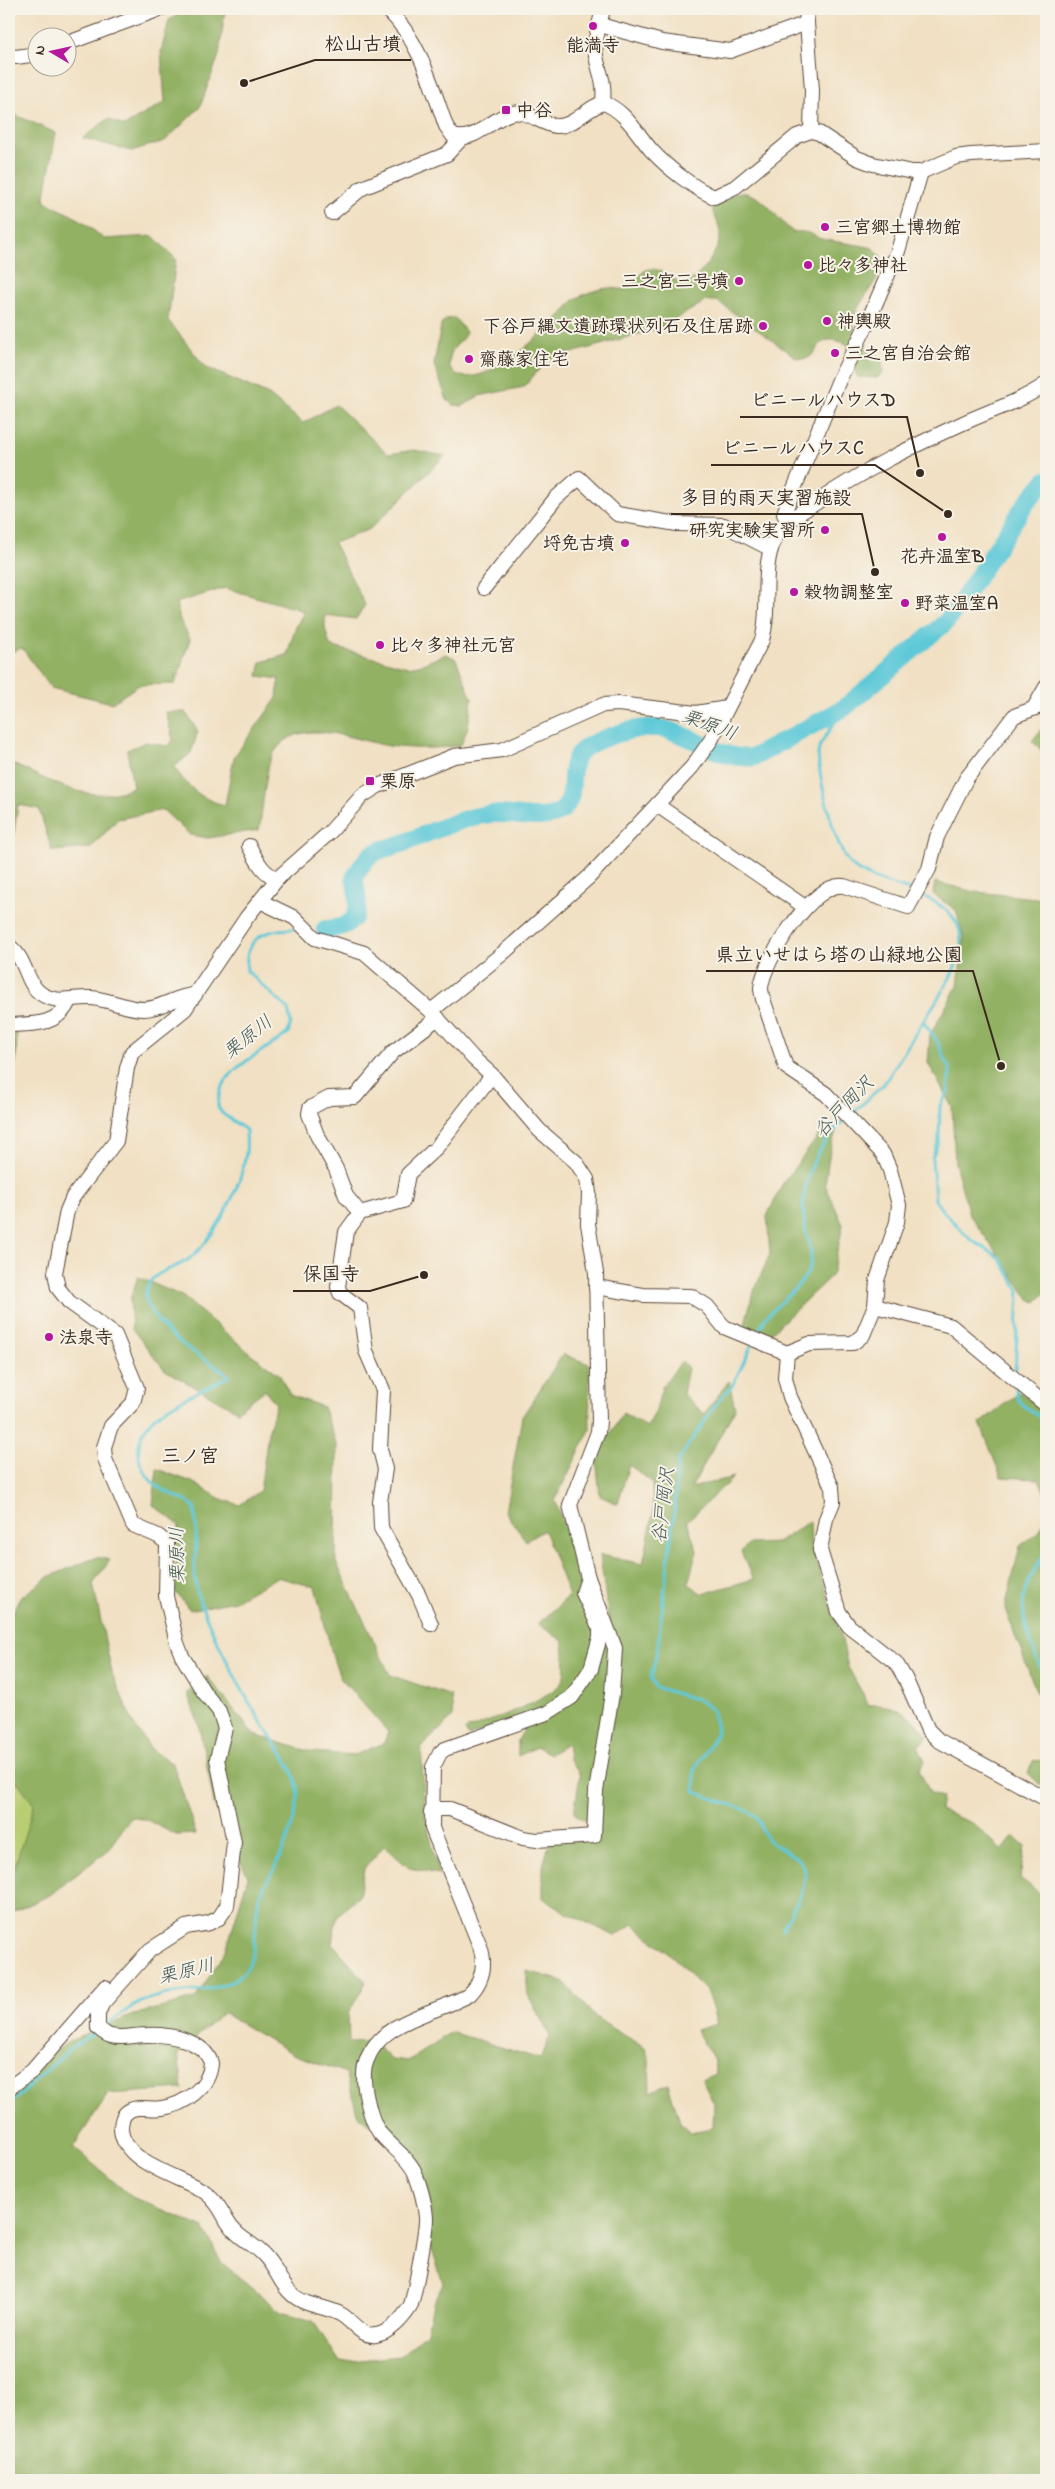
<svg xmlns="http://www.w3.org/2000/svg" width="1055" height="2489" font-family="'Indie Flower','Klee One',sans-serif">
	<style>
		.green { fill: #b9ce72; stroke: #7a7c48 }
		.forest { fill: #92b164; stroke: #666e41; fill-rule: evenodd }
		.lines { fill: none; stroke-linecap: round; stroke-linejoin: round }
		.stream { stroke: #5ec9d8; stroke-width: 3 }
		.river { stroke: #5ec9d8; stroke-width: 18 }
		.minor-casing { stroke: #564537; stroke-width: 16 }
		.minor { stroke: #fff; stroke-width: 14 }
		.poi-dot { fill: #b5179e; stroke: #f7f3e8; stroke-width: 2 }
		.labels { text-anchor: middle; stroke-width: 4; stroke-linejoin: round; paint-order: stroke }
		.poi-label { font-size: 18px; font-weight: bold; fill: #3b2a1e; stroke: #f7f3e8; text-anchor: start }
		.water-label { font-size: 19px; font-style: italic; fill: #465a56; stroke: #f7f3e8 }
		.neighbourhood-label { font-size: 19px; font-weight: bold; fill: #3b2a1e; stroke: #f7f3e8 }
		.leader { fill: none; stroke: #3b2a1e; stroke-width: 2 }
		.callout-dot { fill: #3b2a1e; stroke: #f7f3e8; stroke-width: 2 }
		.callout-label { font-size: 19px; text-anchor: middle; font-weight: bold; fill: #3b2a1e; stroke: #f7f3e8; stroke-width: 4; stroke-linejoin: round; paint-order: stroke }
	</style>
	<rect width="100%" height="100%" fill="#f7f3e8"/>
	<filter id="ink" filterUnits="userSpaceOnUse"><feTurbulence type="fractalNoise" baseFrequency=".02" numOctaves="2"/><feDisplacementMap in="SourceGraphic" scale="10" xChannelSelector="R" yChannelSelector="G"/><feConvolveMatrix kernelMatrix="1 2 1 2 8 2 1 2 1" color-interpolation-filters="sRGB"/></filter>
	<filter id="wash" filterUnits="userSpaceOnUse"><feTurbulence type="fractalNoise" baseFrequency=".0096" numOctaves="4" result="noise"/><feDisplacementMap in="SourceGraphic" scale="20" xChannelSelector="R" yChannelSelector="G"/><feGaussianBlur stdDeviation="1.12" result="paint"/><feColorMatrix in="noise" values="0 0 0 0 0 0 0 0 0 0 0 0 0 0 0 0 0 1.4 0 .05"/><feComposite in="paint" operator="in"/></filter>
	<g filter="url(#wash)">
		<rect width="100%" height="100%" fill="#f1e0c3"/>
		<path class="green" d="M 9,1713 L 47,1760 L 20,1889 L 9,1895 Z"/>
		<g class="forest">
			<path d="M 188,9 L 223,9 L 225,11 L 219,55 L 200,107 L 165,141 L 131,151 L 83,138 L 108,119 L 124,126 L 165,102 L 161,52 L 169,20 Z"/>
			<path d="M 9,112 L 56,133 L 44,201 L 81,220 L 104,239 L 153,236 L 176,259 L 168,320 L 205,367 L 269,395 L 303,423 L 336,405 L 388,454 L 414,450 L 445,456 L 370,529 L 334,543 L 365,605 L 356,619 L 325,615 L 325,628 L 330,646 L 408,667 L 423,664 L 446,654 L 456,659 L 472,699 L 468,727 L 461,745 C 438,749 412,749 389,746 C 352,740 294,712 271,758 C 266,769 262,815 259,830 L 208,838 L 190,835 L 163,810 L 118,819 L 91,848 L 52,851 L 39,809 L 18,805 L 13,839 L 9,843 L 10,763 C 48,779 92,808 133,787 L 127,750 L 146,742 L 167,746 L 173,740 L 166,712 L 185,712 L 198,731 L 191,753 L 174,767 C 188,787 201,800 225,805 L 234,757 L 277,698 L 279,679 L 258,676 L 261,662 L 287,655 L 295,629 L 304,611 L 225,588 L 176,603 L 180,620 L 190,639 L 175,684 L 139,685 L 112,703 L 51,688 L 22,648 L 9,653 Z"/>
			<path d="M 742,192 C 769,198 773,216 793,232 C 813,230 811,237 826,240 C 842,243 858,244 873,248 C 875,250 879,254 881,257 C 889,277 849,304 854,328 C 857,341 873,352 882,361 L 883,373 L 877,378 L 858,377 C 850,366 853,355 847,344 C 809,328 824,364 797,358 L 717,301 L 706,301 L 660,328 L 547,360 L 524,387 L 479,396 L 463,406 L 453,405 L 447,400 L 434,365 L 441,325 L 446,319 L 455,318 L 466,332 C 463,342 452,346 450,357 C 448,365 450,371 458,375 C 488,387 542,333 562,314 C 567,309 571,301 577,298 C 586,293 600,288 610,288 C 615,288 621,290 625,289 C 637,285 638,270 651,269 C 668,269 675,290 693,279 C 703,272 718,251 720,238 C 721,228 716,219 712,209 L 730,196 Z"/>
			<path d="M 1042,728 L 1046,728 L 1046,755 L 1032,741 Z"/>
			<path d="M 935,882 L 975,892 L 1046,899 L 1046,1292 L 1036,1302 L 1028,1298 L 969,1214 L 955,1163 L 952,1107 L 928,1063 L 930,1035 L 958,985 L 964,939 L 956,910 L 933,894 Z"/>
			<path d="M 9,1031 L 17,1033 L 16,1062 L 9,1065 Z"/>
			<path d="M 829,1122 L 836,1132 L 830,1150 L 825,1184 L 843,1225 L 832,1275 L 766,1338 L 744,1328 L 752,1296 L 770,1254 L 767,1216 L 783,1183 Z"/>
			<path d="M 138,1277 L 182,1296 L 251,1354 L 279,1374 L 290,1395 L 323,1407 L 337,1445 L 336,1562 L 390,1675 L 451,1696 L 453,1717 L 421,1747 L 425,1816 L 439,1874 L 409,1868 L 384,1846 L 364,1869 L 359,1896 L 337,1916 L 332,1943 L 366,1982 L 348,2014 L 349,2042 L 371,2041 L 392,2059 L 408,2061 L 451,2032 L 540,2059 L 550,2036 L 527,1993 L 527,1971 L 563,1981 L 594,2016 L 613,2029 L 645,2047 L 649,2060 L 650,2092 L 668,2084 L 680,2122 L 691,2132 L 713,2128 L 714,2104 L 702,2080 L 716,2074 L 713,2058 L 696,2030 L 717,2024 L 707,1992 L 672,1956 L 633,1924 L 615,1936 L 565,1912 L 543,1898 L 543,1866 L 550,1841 L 584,1837 L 587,1822 L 574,1813 L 580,1775 L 569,1758 L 567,1744 L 550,1754 L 537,1747 L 518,1756 L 518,1740 L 532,1716 L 468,1736 L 465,1730 C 485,1723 556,1697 563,1680 C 567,1670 563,1652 563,1641 L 538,1624 L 569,1596 L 544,1530 L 526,1541 L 505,1512 L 522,1417 L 563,1354 L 589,1364 L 590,1430 L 555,1500 L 606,1648 L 611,1637 L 600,1555 L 643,1564 L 653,1515 L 652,1482 L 629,1465 L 618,1504 L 600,1496 L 596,1457 L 623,1413 L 647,1427 L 656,1411 L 662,1387 L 682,1361 L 688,1368 L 683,1394 L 704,1414 L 729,1381 L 735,1409 L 691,1488 L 734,1477 L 687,1521 L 697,1551 L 688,1583 L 702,1594 L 754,1579 L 741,1552 L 748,1544 L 777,1543 L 810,1521 L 811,1547 L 841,1635 L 848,1667 L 869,1705 C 896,1704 913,1714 928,1737 L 918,1746 L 925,1761 L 919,1770 L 930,1793 L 942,1797 L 940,1810 L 974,1824 L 1002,1851 L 1014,1836 L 1025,1846 L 1020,1878 L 1046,1898 L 1046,2480 L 9,2480 L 9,2084 L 70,2041 L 133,2015 L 195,1999 L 226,1950 L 248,1877 L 214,1804 L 199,1725 L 187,1693 L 207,1676 L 254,1735 L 312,1752 L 355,1755 L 384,1743 L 388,1732 L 341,1679 L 334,1661 L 315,1587 L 277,1577 L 235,1601 L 190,1610 L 174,1590 L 179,1525 L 153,1505 L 157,1469 L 192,1482 L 221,1499 L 240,1505 L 260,1491 L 268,1433 L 276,1404 L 265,1390 L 237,1411 L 165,1370 L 132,1329 L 130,1300 ZM 223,2013 L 295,2055 L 346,2073 L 358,2116 L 412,2151 L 430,2212 L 429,2241 L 443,2283 L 433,2304 L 427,2332 L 400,2356 L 340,2362 L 313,2321 L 281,2312 L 221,2262 L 204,2228 L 132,2197 L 73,2147 L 108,2094 L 183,2089 L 178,2054 Z"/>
			<path d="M 1020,1392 L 1046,1413 L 1046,1496 L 1039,1479 L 1001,1477 L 980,1423 Z"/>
			<path d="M 1046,1517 L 1044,1601 L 1046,1697 L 1037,1693 L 1005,1609 L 1020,1546 L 1039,1532 Z"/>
			<path d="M 97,1557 L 110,1560 L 93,1584 L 112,1673 L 133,1723 L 151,1749 L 173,1764 L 196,1834 L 176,1835 L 147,1820 L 131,1817 L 107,1851 L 50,1895 L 9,1914 L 9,1876 L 13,1872 L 34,1805 L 18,1782 L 9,1784 L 9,1619 L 20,1598 L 48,1577 Z"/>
			<path d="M 1046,1760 L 1046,1791 L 1028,1773 L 1033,1761 Z"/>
		</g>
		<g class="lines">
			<g class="stream">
				<path d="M 844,708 L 820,745 L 818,753 C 819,776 835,852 852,866 C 868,879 893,884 912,891"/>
				<path d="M 920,895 C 994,924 951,977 923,1022 L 936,1039 L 950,1070 L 948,1091 L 940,1106 L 939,1140 L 932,1158 L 935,1200 L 942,1210 L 970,1239 L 1000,1258 L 1019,1291 L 1015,1374"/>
				<path d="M 852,1114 L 884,1084 L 923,1022"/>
				<path d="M 757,1335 C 760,1329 763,1321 768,1315 C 780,1302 806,1283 810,1266 C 814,1251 807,1240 805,1226 C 798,1186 815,1147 845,1120"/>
				<path d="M 753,1343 L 732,1386 L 719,1400 L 678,1461 L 674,1514 L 657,1651 L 651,1678 L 655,1687 L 701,1701 L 712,1710 L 717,1728 L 716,1735 L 694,1770 L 695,1791 C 713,1801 734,1803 751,1813 C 763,1819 760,1832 769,1841 C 779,1850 803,1855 805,1873 C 806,1895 790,1910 783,1929"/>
				<path d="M 1016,1385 C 1017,1411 1027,1403 1040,1418 C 1043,1422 1045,1432 1046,1437"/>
				<path d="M 1046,1551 C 1022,1590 1016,1600 1032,1645 C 1036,1656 1038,1667 1046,1676"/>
				<path d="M 104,2027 C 121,2014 137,2001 159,1996 C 187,1989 223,1994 244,1972 C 258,1958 254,1918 259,1899 C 262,1888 271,1876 276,1865 C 286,1846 297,1815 298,1794 C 298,1769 268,1735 256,1714 C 236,1680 213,1636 199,1599 C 189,1568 201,1537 194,1506 C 183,1498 168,1494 157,1486 C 130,1464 134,1432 161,1412 C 182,1398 207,1388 229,1376 C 202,1355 165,1340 149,1307 C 146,1301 144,1292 148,1285 C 156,1270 176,1269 189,1259 C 216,1237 241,1188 246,1153 C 247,1146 246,1138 246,1130 L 223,1114 L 218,1107 C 217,1068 263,1054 288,1033 L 291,1023 L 288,1009 L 247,971 C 243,938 265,929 294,929"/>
				<path d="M 9,2105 L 72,2047 L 96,2032"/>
			</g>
			<path class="river" d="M 325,929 C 362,928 361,906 354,878 C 359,870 364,860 372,854 C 380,849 392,847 401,844 C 427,834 462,817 490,814 C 512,812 541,824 561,811 C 579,798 566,772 578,755 C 587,741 629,729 646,728 C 686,725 715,762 754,757 L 844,708 L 946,622 L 963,599 L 1026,503 L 1046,480"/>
		</g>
	</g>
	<g filter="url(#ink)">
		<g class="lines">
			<defs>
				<g id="minor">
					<path d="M 387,9 C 420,41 431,84 446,126 L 453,136 C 476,143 491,118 512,113 C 529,110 540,124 556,126 C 574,127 586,108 603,103 C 625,110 637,134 652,151 C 668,168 692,187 714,197 L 735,187 L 797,136 L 811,131 L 819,133 L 857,158 L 873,164 L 912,172 L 921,172 L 956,157 L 971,155 L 1046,151"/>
					<path d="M 603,9 C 600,23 593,42 596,56 C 600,77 605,79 603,103"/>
					<path d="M 806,9 L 812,90 L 811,131"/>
					<path d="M 600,25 L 662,42 L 730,51 L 807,23"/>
					<path d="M 68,43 L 160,9"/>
					<path d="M 9,56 L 16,57 L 38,54"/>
					<path d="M 332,213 L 362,188 L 447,154 L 462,138"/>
					<path d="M 788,522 L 784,514 L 786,508 L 839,380 L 865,328 L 898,251 L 921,172"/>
					<path d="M 484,588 L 556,498 L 579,478 L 617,514 L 677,524 L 724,525 L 771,549"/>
					<path d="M 1034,708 L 1046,687"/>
					<path d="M 657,805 L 805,907"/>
					<path d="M 249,846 C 256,859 263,875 278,878"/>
					<path d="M 260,901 L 295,918 L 315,938 L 364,953 L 431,1011 L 473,1058 L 492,1075 L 539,1130 L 576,1162 L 587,1179 L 589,1193 L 588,1224 L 596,1273 L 599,1421 L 598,1432 L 570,1505 L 588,1578 L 615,1648 L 612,1694 L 596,1791 L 594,1836 L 537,1840 L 523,1838 L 450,1809 L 439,1809 L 431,1812"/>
					<path d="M 9,946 C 27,959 25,982 40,993 C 57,1005 73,997 91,998 C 109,999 126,1009 144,1009 C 162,1009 176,995 195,995"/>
					<path d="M 431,1011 L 502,954 L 589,877 L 692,767 L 711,740 L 762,640 C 771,608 761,574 773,543 C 780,523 800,513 817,502 C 862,471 911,447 961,424 C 989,411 1020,402 1046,384"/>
					<path d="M 9,1025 C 33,1024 58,1026 69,1001"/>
					<path d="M 360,1213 L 346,1196 L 336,1169 L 317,1135 L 309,1114 L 310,1108 L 329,1098 L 355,1097 L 393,1052 L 438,1018"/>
					<path d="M 596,1287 L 643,1295 L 691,1296 L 707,1306 L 724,1327 L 787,1353 L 809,1344 L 853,1343 L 863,1335 L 875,1306 L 877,1280 L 897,1222 L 899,1205 L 890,1170 L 883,1154 L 826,1094 L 786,1067 L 763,999 C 762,995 761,991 761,988 C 763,961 814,880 844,886 L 908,907 L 929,869 L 937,837 L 966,779 L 1014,716 L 1046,704"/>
					<path d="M 875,1306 L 951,1326 L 1046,1405"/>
					<path d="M 787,1353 L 785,1378 L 790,1397 L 832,1487 L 833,1502 L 826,1519 L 820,1550 L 839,1612 L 849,1626 L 896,1663 L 905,1678 L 928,1730 L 938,1740 L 1046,1799"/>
					<path d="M 588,1578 L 583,1593 L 600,1629 L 600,1637 L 591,1669 L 572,1697 L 547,1713 L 445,1749 L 440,1753 L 433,1767 L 432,1828 L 480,1946 C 486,1964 483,1981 469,1995 C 433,2015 377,2020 365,2066 C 361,2082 370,2119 379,2132 C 389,2145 409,2158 415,2173 C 420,2186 425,2204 426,2217 C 427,2226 414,2299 410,2307 C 403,2318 390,2333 376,2335 C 361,2337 353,2322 342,2315 C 332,2309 318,2307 307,2303 C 281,2294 281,2272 263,2254 C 251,2242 236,2237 227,2221 C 221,2210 215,2199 205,2192 C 182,2177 123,2164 121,2129 C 121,2124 122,2117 126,2113 C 136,2104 150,2110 162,2108 C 184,2105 210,2087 211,2063 C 204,2040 169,2034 147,2035 C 135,2035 123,2039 111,2036 C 106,2035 102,2031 98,2028 L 98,2014 L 102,2004 L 150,1950 L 186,1927 L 209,1923 L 219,1918 L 227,1906 L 234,1842 L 217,1759 L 225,1728 L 219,1711 L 203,1691 L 182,1656 L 177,1643 L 166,1596 L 167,1543 L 158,1536 L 133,1525 L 105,1459 L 104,1447 L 111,1426 L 133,1403 L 137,1388 L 115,1335 L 69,1302 L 58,1288 L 55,1273 L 67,1211 L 73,1197 L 116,1141 L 127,1068 L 132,1052 L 185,1009 L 247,917 L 278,878 L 330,832 L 362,796 L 378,786 L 454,756 L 502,750 L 603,705 L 618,704 L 696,713 L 727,708"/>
					<path d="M 431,1624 L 419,1595 L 381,1528 L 380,1502 L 385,1469 L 380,1449 L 383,1390 L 366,1351 L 360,1308 L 340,1293 L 338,1287 L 346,1232 L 360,1213 L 403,1201 L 408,1174 L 437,1147 L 492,1075"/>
					<path d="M 9,2088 L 32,2071 L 105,1987"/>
				</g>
			</defs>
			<use href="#minor" class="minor-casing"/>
			<use href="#minor" class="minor"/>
		</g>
	</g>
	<g class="poi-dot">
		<circle cx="593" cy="26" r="5"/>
		<rect x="501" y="105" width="10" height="10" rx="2.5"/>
		<circle cx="825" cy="227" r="5"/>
		<circle cx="808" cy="265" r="5"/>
		<circle cx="739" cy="281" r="5"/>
		<circle cx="827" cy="321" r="5"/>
		<circle cx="763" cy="326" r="5"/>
		<circle cx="835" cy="353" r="5"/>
		<circle cx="469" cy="359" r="5"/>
		<circle cx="825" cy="530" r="5"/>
		<circle cx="942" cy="537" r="5"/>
		<circle cx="625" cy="543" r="5"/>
		<circle cx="794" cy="592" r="5"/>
		<circle cx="905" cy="603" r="5"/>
		<circle cx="380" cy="645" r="5"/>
		<rect x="365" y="776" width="10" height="10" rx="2.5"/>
		<circle cx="49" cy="1337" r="5"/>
	</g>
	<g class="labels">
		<g class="poi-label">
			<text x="593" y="51" text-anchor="middle">能満寺</text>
			<text x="516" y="116">中谷</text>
			<text x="835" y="233">三宮郷土博物館</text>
			<text x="818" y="271">比々多神社</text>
			<text x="729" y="287" text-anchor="end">三之宮三号墳</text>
			<text x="837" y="327">神輿殿</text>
			<text x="753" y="332" text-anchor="end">下谷戸縄文遺跡環状列石及住居跡</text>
			<text x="845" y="359">三之宮自治会館</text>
			<text x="479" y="365">齋藤家住宅</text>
			<text x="815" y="536" text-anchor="end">研究実験実習所</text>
			<text x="615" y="549" text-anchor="end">埒免古墳</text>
			<text x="942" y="562" text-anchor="middle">花卉温室B</text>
			<text x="804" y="598">穀物調整室</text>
			<text x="915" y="609">野菜温室A</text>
			<text x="390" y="651">比々多神社元宮</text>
			<text x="380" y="787">栗原</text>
			<text x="59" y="1343">法泉寺</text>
		</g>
		<g class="water-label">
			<text transform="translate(710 724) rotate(20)" y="7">栗原川</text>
			<text transform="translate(247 1036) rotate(-39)" y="7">栗原川</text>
			<text transform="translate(843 1106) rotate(-46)" y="7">谷戸岡沢</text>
			<text transform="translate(662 1505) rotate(-83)" y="7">谷戸岡沢</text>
			<text transform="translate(176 1555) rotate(-91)" y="7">栗原川</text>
			<text transform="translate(186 1970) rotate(-13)" y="7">栗原川</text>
		</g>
		<g class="neighbourhood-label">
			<text x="190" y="1462">三ノ宮</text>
		</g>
	</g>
	<path class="leader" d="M244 83L315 60H411M920 473L907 417H740M948 514L875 465H711M875 572L862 514H671M1001 1066L973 971H706M424 1275L370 1291H293"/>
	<g class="callout-dot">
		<circle cx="244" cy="83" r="5"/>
		<circle cx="920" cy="473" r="5"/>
		<circle cx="948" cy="514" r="5"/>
		<circle cx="875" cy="572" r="5"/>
		<circle cx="1001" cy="1066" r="5"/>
		<circle cx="424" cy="1275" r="5"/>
	</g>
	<g class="callout-label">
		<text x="363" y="50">松山古墳</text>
		<text x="823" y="406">ビニールハウスD</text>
		<text x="793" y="454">ビニールハウスC</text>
		<text x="766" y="504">多目的雨天実習施設</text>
		<text x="839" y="961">県立いせはら塔の山緑地公園</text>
		<text x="331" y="1280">保国寺</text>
	</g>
	<rect width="1055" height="2489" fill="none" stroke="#f7f3e8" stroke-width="30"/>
	<g transform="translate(52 52) rotate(279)"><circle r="24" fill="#f7f3e8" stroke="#aca397"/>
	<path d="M0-4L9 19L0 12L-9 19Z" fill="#b5179e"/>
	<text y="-8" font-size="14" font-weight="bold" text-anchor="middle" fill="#3b2a1e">N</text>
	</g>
</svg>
